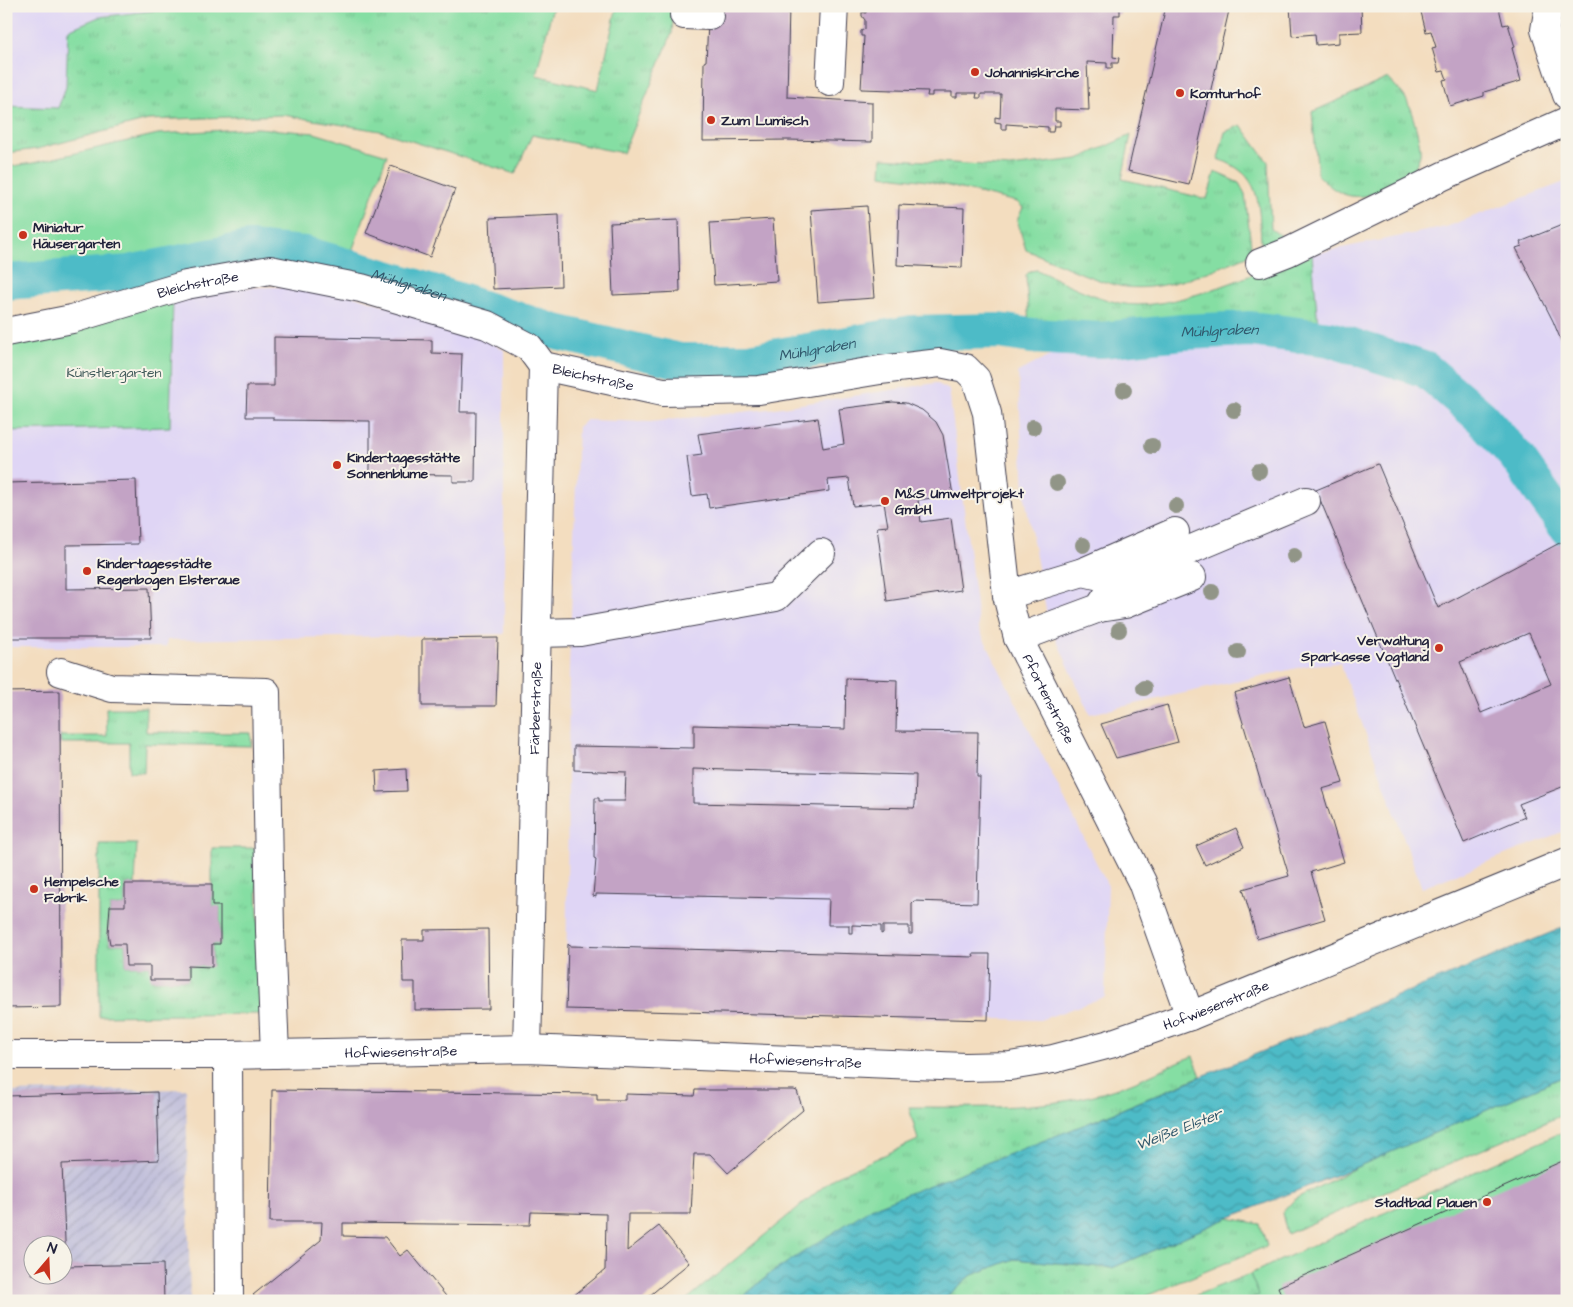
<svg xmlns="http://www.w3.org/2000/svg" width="1573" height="1307" font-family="'Architects Daughter',sans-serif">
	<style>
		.built { fill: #dfd5f5 }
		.industrial { fill: url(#industrial-furrows); fill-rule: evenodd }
		.grass { fill: url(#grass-tufts); stroke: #54806f }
		.green { fill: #85dea3; stroke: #54806f }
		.water { fill: url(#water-waves); stroke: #386e81 }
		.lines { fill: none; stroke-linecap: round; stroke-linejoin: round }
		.canal { stroke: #4dbbc7; stroke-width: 36 }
		.building { fill: #c3a3c5; fill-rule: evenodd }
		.minor-casing { stroke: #413e4f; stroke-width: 30 }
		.minor { stroke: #fff; stroke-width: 28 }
		.tree { fill: #919587 }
		.poi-dot { fill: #c8321e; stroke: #f7f3e8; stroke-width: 2 }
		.labels { text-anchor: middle; stroke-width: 4; stroke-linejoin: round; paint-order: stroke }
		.poi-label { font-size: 14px; font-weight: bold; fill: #22223b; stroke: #f7f3e8; text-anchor: start }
		.street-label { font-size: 14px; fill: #22223b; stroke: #f7f3e8 }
		.park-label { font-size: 14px; fill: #405a5a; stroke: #f7f3e8 }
		.water-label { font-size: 15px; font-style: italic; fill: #31586c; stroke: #f7f3e8 }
	</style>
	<defs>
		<pattern id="industrial-furrows" width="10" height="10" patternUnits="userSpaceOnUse" patternTransform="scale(1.25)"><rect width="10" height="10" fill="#c3c1db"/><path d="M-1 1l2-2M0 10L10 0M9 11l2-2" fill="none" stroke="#a7a6bd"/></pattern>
		<pattern id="grass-tufts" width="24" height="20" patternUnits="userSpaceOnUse" patternTransform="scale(1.25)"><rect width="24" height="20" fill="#85dea3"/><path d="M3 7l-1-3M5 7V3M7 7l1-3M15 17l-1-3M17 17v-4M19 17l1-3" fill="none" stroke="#73be8d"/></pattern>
		<pattern id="water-waves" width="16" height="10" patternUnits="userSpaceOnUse" patternTransform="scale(1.25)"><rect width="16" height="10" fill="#4dbbc7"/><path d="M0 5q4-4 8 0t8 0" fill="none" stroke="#4098a3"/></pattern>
	</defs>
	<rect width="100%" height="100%" fill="#f7f3e8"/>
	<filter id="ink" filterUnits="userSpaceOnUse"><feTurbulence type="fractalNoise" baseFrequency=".02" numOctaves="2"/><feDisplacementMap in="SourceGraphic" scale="10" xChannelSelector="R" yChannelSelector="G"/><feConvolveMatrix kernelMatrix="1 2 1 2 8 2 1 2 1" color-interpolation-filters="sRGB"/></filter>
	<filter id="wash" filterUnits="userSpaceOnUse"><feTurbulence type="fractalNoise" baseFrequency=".0096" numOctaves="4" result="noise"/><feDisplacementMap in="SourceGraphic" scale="20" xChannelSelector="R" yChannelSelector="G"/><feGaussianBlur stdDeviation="1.12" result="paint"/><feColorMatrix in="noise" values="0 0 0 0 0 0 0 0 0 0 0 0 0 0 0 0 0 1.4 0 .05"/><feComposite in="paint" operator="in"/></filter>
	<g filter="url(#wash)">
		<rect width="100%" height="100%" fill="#f3ddbf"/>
		<g class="built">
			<path d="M 6,6 L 195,6 L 68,65 L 66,87 L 58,108 L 6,106 Z"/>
			<path d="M 1567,181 L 1567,830 L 1422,888 L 1340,663 L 1311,665 L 1090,714 L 1048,621 L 1024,492 L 1018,372 L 1068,347 L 1108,352 L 1218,340 L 1329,348 L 1422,381 L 1476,429 L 1500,418 L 1434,362 L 1318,325 L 1312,254 L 1446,227 Z"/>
			<path d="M 320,286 L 470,330 L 504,350 L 504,634 L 167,640 L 166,647 L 6,647 L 6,431 L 170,427 L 173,298 L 216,288 Z"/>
			<path d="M 936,383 L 949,390 L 979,629 L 1108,886 L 1105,997 L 1040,1020 L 566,1009 L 569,668 L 578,427 L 586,420 L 650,422 L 769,409 Z"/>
		</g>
		<path class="industrial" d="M 186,1089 L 190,1301 L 6,1301 L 6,1092 ZM 32,1244 L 62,1244 L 62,1274 L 32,1274 Z"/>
		<g class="grass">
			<path d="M 195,6 L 553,6 L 536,75 L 598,90 L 617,6 L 674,6 L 672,33 L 623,153 L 532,135 L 515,174 L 380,131 L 283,115 L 148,120 L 37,149 L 6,153 L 6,106 L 58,108 L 66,87 L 68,30 L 99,17 Z"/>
			<path d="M 1388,78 C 1394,85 1402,92 1406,99 C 1411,108 1422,145 1420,155 C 1414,180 1375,200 1351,196 C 1338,194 1328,185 1318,176 L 1312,112 Z"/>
			<path d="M 1241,125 L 1268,162 L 1271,229 L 1295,245 L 1262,250 C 1257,207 1266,176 1218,159 L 1225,132 Z"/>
			<path d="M 1131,135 L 1122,179 L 1207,199 L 1215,172 L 1239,183 L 1245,194 L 1252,254 C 1213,270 1158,296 1115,285 C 1085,277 1055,261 1026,250 L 1017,220 L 1023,208 L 1017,202 L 927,181 L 881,175 L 882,158 L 1010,167 L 1078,159 Z"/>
			<path d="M 1312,254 L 1318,325 L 1309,322 L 1212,320 L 1092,331 L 1029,328 L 1026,275 L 1030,271 L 1037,270 C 1063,282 1090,296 1119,303 C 1167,314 1254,274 1299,255 Z"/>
			<path d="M 106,708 L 146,708 L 146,732 L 251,733 L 251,746 L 145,744 L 144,773 L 129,772 L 129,743 L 61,743 L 60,736 L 107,736 Z"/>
			<path d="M 99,844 L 137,844 L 135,884 L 125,884 L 125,906 L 110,906 L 108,932 L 110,944 L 125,944 L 126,966 L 150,966 L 151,980 L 188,980 L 188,966 L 212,966 L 212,944 L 220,944 L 220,907 L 212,906 L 212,848 L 256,848 L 261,1014 L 99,1016 Z"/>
			<path d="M 1193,1056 L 1201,1076 L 1091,1122 L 771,1273 L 738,1301 L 685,1301 L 835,1177 L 918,1140 L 909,1107 C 978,1107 1049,1111 1115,1089 C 1142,1080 1167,1066 1193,1056 Z"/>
			<path d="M 1567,1075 L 1567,1113 L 1287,1234 L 1282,1213 L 1295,1199 L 1359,1166 Z"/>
			<path d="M 1228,1218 L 1260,1224 L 1267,1246 L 1134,1301 L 941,1301 L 972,1275 L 1014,1259 L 1112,1268 Z"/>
			<path d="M 1250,1274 L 1259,1295 L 1245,1301 L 1181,1301 Z"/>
		</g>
		<g class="green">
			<path d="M 258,128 L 314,133 L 387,155 L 351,254 L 282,239 L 213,244 L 121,263 L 6,272 L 6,167 L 33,163 L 158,134 Z"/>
			<path d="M 173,298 L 170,427 L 6,431 L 6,336 Z"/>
			<path d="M 1567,1130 L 1567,1301 L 1245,1301 L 1259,1295 L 1250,1274 Z"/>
		</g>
		<path class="water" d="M 1567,926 L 1567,1075 L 1359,1166 L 1228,1218 L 1112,1268 L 1014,1259 L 972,1275 L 941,1301 L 738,1301 L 771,1273 L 871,1208 L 1091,1122 Z"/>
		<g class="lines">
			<path class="canal" id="s1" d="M 6,282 L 129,273 L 249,249 L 305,254 L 411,285 L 556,332 L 680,361 L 749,361 L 912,333 L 999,331 L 1032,336 L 1101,340 L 1183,332 L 1250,329 L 1330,339 L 1426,370 L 1481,417 L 1516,456 L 1567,528"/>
		</g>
		<g id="blocks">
			<g class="building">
				<path d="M 709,6 L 789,6 L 787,97 L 872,102 L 872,142 L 788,140 L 703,141 L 704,62 L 706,61 Z"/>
				<path d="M 866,6 L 1091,6 L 1108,8 L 1108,6 L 1114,6 L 1114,8 L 1120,9 L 1120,15 L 1114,15 L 1113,57 L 1119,58 L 1118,63 L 1112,63 L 1112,68 L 1107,68 L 1107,63 L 1087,62 L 1089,110 L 1055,109 L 1055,121 L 1060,121 L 1060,126 L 1054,126 L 1053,132 L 1048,132 L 1048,127 L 1006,124 L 1006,129 L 1001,129 L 1001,123 L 995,122 L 995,117 L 1000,118 L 1001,94 L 981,94 L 981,98 L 976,98 L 977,93 L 957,93 L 957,97 L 952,97 L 952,92 L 932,92 L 932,96 L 927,96 L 928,91 L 861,89 L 864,36 L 861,36 L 861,31 L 865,29 L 865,20 L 862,16 L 862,12 L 866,13 Z"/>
				<path d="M 1166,6 L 1230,6 L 1189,185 L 1128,171 Z"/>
				<path d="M 1290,6 L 1361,6 L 1362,32 L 1339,33 L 1339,43 L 1316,45 L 1315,34 L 1292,36 Z"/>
				<path d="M 1423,6 L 1503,6 L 1499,8 L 1503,25 L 1508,24 L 1515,47 L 1512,48 L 1521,81 L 1484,92 L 1484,96 L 1450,106 L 1443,80 L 1447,79 L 1444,71 L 1439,72 L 1432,48 L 1436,47 L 1431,31 L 1426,32 L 1420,8 Z"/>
				<path d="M 391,166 L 455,189 L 430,257 L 366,233 Z"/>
				<path d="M 899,205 L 964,208 L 962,268 L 897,265 Z"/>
				<path d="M 867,206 L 874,298 L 818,302 L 811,210 Z"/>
				<path d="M 559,215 L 561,286 L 493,289 L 490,218 Z"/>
				<path d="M 773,219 L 777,281 L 714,285 L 710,223 Z"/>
				<path d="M 678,220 L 680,292 L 613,295 L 610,223 Z"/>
				<path d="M 1567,223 L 1567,355 L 1553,321 L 1516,248 L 1522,246 L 1520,242 Z"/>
				<path d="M 274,337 L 432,340 L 432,353 L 462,354 L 460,412 L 476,412 L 475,482 L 453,482 L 453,475 L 370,474 L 370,421 L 273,420 L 273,417 L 246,417 L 247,386 L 274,386 Z"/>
				<path d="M 893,402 L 906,403 L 922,410 L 936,422 L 943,435 L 953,495 L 918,500 L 921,522 L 951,518 L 961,590 L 887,601 L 877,527 L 888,526 L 884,503 L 853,506 L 849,478 L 828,480 L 829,491 L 709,508 L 707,494 L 692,496 L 687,457 L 702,455 L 698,434 L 818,418 L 823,448 L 844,444 L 839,409 Z"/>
				<path d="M 1378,464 L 1438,608 L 1567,539 L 1567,785 L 1519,804 L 1525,817 L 1464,843 L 1316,490 ZM 1529,633 L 1551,684 L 1481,713 L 1460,662 Z"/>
				<path d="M 136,480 L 138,544 L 66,545 L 66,589 L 149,588 L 151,638 L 6,638 L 6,483 Z"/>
				<path d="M 498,638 L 496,706 L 422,706 L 422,639 Z"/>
				<path d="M 1289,677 L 1304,727 L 1325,721 L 1343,783 L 1322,789 L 1344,862 L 1311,872 L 1325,919 L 1257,939 L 1243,889 L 1289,876 L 1234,693 Z"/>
				<path d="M 846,678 L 897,680 L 896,731 L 978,732 L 977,777 L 980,777 L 977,903 L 914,901 L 912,903 L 912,934 L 909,934 L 909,926 L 883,926 L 883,933 L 881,934 L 881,926 L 852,925 L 852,933 L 849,933 L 849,925 L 828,925 L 829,899 L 596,894 L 596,897 L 593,896 L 596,859 L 594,858 L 595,798 L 599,798 L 599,801 L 625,801 L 626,772 L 574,770 L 574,746 L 694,748 L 694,725 L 845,729 ZM 693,769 L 916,775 L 915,805 L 914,808 L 693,803 Z"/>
				<path d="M 60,691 L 61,1007 L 6,1008 L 6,692 Z"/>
				<path d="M 1167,705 L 1178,742 L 1116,758 L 1101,724 Z"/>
				<path d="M 406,769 L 407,791 L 377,792 L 376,771 Z"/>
				<path d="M 1236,828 L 1244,847 L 1205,865 L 1196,846 Z"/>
				<path d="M 125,884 L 212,884 L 212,906 L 220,906 L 220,944 L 212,944 L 212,967 L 188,966 L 188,980 L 150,980 L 150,966 L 126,966 L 125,944 L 110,944 L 108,933 L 110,906 L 125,906 Z"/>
				<path d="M 488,929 L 489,1009 L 415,1010 L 415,982 L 403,982 L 402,940 L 424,940 L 424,930 Z"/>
				<path d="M 568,944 L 570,946 L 974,957 L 973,954 L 990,954 L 988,1020 L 566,1009 Z"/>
				<path d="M 272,1090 L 597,1094 L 597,1100 L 625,1100 L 625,1094 L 694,1096 L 695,1090 L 794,1090 L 797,1091 L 803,1110 L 728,1173 L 710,1154 L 694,1154 L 691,1214 L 628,1214 L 627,1251 L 659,1226 L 689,1263 L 643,1301 L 567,1301 L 605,1270 L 606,1214 L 531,1212 L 530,1225 L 343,1223 L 343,1236 L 385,1237 L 400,1256 L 408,1250 L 450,1301 L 260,1301 L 253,1295 L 321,1240 L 322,1222 L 270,1222 Z"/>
				<path d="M 157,1092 L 159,1160 L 62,1164 L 66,1266 L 163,1264 L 164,1301 L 6,1301 L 6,1096 ZM 32,1244 L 62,1244 L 62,1274 L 32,1274 Z"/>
				<path d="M 1567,1159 L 1567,1301 L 1284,1301 L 1278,1287 Z"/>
			</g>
		</g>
	</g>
	<g filter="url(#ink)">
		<use href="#blocks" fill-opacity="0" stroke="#413e4f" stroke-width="1"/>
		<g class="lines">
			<defs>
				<g id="minor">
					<path d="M 685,6 L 684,15 L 709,16"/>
					<path d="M 1549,6 L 1545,30 L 1567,95"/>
					<path d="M 830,82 L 834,6"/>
					<path d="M 1260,263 L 1288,252 L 1443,176 L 1567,121"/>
					<path id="s2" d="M 6,332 L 72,319 L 186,285 L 270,270 L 361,288 L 487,325 L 529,347 L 543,366 L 663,392 L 759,390 L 880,370 L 940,363 L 965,368 L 976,379 L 987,413 L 1007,595 L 1018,638 L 1142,882 L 1190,1016"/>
					<path d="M 1083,572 L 1175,532"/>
					<path d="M 1007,595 L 1083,572 L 1118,580"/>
					<path d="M 1099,608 L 1125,604 L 1192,577"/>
					<path d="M 538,633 L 580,632 L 776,597 L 821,553"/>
					<path d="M 1018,638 L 1099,608 L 1118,580 L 1306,501"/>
					<path d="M 61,672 L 112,688 L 266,692 L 270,931 L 275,1054"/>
					<path id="s3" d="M 527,1049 L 543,366"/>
					<path id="s4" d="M 6,1055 L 228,1055 L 527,1049 L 965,1067 L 1010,1066 L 1053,1059 L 1110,1044 L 1190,1016 L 1567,862"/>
					<path d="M 228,1055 L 229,1301"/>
				</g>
			</defs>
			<use href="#minor" class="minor-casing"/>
			<use href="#minor" class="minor"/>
		</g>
		<g class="tree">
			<circle cx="1124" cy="390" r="8"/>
			<circle cx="1234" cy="410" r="8"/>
			<circle cx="1033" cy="427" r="8"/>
			<circle cx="1152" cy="446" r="8"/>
			<circle cx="1259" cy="471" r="8"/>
			<circle cx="1057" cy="483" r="8"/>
			<circle cx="1176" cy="506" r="8"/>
			<circle cx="1083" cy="545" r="8"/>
			<circle cx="1294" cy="556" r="8"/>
			<circle cx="1212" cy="592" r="8"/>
			<circle cx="1119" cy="630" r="8"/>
			<circle cx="1238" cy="652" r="8"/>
			<circle cx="1144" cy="688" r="8"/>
		</g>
	</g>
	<g class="poi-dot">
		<circle cx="975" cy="72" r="5"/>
		<circle cx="1180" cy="93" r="5"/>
		<circle cx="711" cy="120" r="5"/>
		<circle cx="23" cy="235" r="5"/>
		<circle cx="337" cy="465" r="5"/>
		<circle cx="885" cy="501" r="5"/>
		<circle cx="87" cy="571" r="5"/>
		<circle cx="1439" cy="648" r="5"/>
		<circle cx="34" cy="889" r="5"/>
		<circle cx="1487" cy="1202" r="5"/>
	</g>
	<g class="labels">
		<g class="poi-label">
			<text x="985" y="77">Johanniskirche</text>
			<text x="1190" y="98">Komturhof</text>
			<text x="721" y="125">Zum Lumisch</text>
			<text x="33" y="232">Miniatur<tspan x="33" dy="16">Häusergarten</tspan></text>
			<text x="347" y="462">Kindertagesstätte<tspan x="347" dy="16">Sonnenblume</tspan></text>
			<text x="895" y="498">M&amp;S Umweltprojekt<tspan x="895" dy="16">GmbH</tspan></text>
			<text x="97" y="568">Kindertagesstädte<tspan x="97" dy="16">Regenbogen Elsteraue</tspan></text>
			<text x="1429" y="645" text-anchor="end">Verwaltung<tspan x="1429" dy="16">Sparkasse Vogtland</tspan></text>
			<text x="44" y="886">Hempelsche<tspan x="44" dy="16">Fabrik</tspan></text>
			<text x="1477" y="1207" text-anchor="end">Stadtbad Plauen</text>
		</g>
		<g class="street-label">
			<text dy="5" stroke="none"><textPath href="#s2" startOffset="198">Bleichstraße</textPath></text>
			<text dy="5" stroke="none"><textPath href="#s2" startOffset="618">Bleichstraße</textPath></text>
			<text dy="5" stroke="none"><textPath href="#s2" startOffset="1341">Pfortenstraße</textPath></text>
			<text dy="5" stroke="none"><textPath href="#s3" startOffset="341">Färberstraße</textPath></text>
			<text dy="5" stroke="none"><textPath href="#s4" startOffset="1220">Hofwiesenstraße</textPath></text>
			<text dy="5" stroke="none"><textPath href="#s4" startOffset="395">Hofwiesenstraße</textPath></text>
			<text dy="5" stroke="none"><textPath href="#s4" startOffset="800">Hofwiesenstraße</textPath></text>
		</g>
		<g class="park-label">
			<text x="114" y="377">Künstlergarten</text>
		</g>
		<g class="water-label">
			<text dy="5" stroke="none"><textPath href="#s1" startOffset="410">Mühlgraben</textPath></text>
			<text dy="5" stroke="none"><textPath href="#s1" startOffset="1235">Mühlgraben</textPath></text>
			<text dy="5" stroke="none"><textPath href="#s1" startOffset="830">Mühlgraben</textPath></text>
			<text transform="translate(1179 1129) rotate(-21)" y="5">Weiße Elster</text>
		</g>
	</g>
	<rect width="1573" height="1307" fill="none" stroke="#f7f3e8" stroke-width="25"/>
	<g transform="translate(48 1260) rotate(19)"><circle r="24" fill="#f7f3e8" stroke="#a29fa3"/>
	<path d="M0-4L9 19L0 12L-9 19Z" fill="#c8321e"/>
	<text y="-8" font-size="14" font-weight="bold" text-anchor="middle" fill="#22223b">N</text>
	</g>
</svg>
